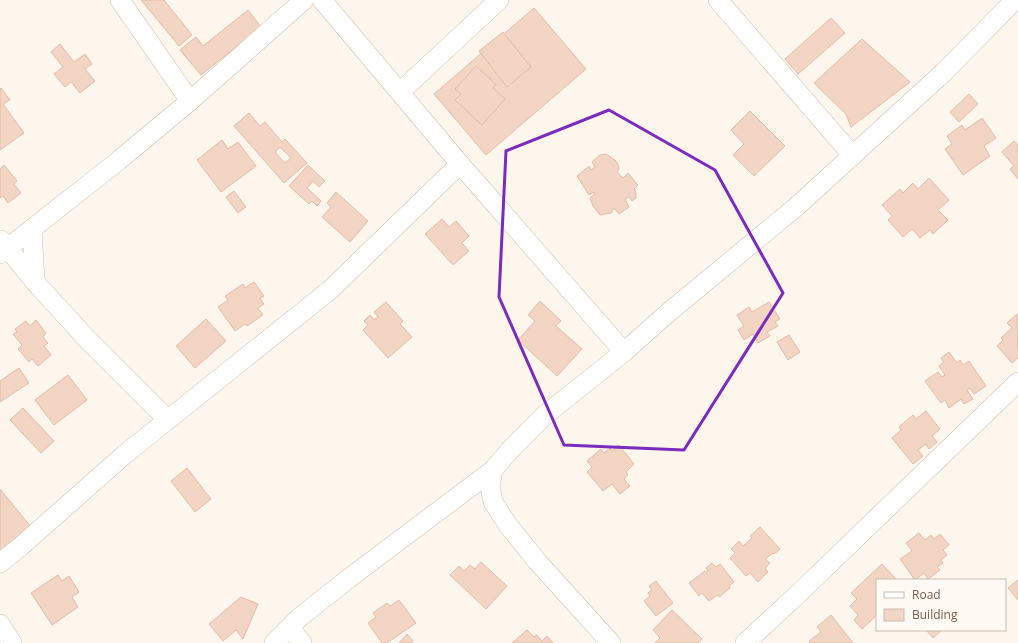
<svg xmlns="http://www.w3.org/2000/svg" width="1018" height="643" font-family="'Open Sans',sans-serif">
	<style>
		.building { fill: #f3d5c3; stroke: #e6bba3; fill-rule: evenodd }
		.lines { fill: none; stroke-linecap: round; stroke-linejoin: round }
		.minor-casing { stroke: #d1beb0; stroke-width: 20 }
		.minor { stroke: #fff; stroke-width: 19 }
		.marked { fill: none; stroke: #7b2cbf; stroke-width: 3; stroke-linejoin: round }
	</style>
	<rect width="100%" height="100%" fill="#fdf6ec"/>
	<g class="building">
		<path d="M 141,0 L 164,0 L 192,35 L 179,46 Z"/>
		<path d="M 534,8 L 586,69 L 486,155 L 434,94 Z"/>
		<path d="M 248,10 L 261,27 L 201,75 L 180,50 L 196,37 L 203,46 Z"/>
		<path d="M 831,18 L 845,33 L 798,74 L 785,59 Z"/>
		<path d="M 503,32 L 531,67 L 507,87 L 479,51 Z"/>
		<path d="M 862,39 L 910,82 L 851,127 L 846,114 L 814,83 Z"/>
		<path d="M 60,44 L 74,62 L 85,54 L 92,64 L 85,69 L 95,81 L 80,93 L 71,82 L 65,87 L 54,74 L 63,67 L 51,52 Z"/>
		<path d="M 476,66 L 496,84 L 493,88 L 505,99 L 482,125 L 455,100 L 461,94 L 455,89 Z"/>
		<path d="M 1,88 L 10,100 L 3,104 L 24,133 L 0,150 L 0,89 Z"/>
		<path d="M 969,94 L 978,104 L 959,122 L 950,112 Z"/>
		<path d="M 750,111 L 785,146 L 754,176 L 733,155 L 744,144 L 731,130 Z"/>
		<path d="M 249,113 L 260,126 L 265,122 L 282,142 L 285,139 L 307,163 L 284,183 L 234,126 ZM 280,147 L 291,158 L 285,163 L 275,152 Z"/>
		<path d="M 982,118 L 996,138 L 984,146 L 990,156 L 963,175 L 945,149 L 952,144 L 947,136 L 962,125 L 965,130 Z"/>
		<path d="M 222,140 L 228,149 L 238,142 L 256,166 L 221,192 L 197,160 Z"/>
		<path d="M 1014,141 L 1018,145 L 1018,179 L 1010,169 L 1014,166 L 1002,152 Z"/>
		<path d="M 606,154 L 615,160 L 618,164 L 619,169 L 617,172 L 623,178 L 628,173 L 638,185 L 634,189 L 636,193 L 636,198 L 632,201 L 629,197 L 625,199 L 629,207 L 619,214 L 614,208 L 611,213 L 600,215 L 593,206 L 590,198 L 595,194 L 594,192 L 589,195 L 577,176 L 589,166 L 591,170 L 595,167 L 592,162 L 600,155 Z"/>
		<path d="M 4,165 L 17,181 L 14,184 L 21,193 L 8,203 L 3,196 L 0,198 L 0,169 Z"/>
		<path d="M 308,165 L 325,181 L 319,187 L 313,181 L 307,188 L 321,201 L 317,206 L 312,201 L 309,204 L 289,186 Z"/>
		<path d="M 929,178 L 949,200 L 938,210 L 948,220 L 933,234 L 930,230 L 920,238 L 912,229 L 903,237 L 888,220 L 892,216 L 882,205 L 900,189 L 903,193 L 913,183 L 918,189 Z"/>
		<path d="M 234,191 L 246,207 L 238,213 L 226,197 Z"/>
		<path d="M 336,192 L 368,221 L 350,242 L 322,217 L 331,207 L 327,203 Z"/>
		<path d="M 442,219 L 449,227 L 456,221 L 469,236 L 462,243 L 469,251 L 453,265 L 425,234 Z"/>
		<path d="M 254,282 L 264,296 L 260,298 L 264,304 L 258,308 L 263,315 L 247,326 L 245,324 L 235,331 L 218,307 L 228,300 L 225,296 L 243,284 L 245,288 Z"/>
		<path d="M 540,301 L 561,321 L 556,326 L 582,349 L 557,376 L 518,340 L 535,321 L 528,315 Z"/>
		<path d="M 386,302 L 403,321 L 400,324 L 412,337 L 388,358 L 363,330 L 368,325 L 364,321 L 370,315 L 374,320 L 378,317 L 374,312 Z"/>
		<path d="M 769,302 L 780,319 L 775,322 L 778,326 L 767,332 L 770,336 L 758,343 L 753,334 L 744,340 L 738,330 L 744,326 L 737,315 L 749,307 L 752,312 Z"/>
		<path d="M 1017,314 L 1018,358 L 1012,363 L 997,346 L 1003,340 L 1001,338 L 1012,328 L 1007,323 Z"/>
		<path d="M 206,319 L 226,341 L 195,368 L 176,346 Z"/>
		<path d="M 36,320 L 46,333 L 43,337 L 48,343 L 44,346 L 51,355 L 38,366 L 32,359 L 29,362 L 18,349 L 22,345 L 13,334 L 17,332 L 15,329 L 26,321 L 30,326 Z"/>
		<path d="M 789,335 L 800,352 L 788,360 L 777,342 Z"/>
		<path d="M 949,352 L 957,363 L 960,360 L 963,365 L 969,361 L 986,386 L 974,394 L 970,388 L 967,390 L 973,399 L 964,404 L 961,399 L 949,408 L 945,400 L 941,403 L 925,381 L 938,372 L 942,377 L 945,375 L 939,366 L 944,362 L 941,358 Z"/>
		<path d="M 19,368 L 29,383 L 0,402 L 0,381 Z"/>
		<path d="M 68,375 L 87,400 L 54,425 L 35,400 Z"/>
		<path d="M 23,408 L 54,441 L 41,453 L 10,420 Z"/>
		<path d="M 926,411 L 940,429 L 932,436 L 937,442 L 929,449 L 926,444 L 918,450 L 923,456 L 913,464 L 892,438 L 901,430 L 899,427 L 913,415 L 916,419 Z"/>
		<path d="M 619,445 L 634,464 L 626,472 L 628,475 L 624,479 L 630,486 L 620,494 L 612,484 L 603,491 L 587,472 L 592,467 L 587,461 L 601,449 L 604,453 L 610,448 L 612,451 Z"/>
		<path d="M 187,468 L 211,499 L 195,512 L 171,481 Z"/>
		<path d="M 0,489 L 31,527 L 0,552 Z"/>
		<path d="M 760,527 L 780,549 L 774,554 L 773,553 L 765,559 L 770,563 L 765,568 L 768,572 L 758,582 L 750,573 L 746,576 L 730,558 L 735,553 L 731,549 L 739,541 L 743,546 L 752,538 L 750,536 Z"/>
		<path d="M 919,533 L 925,540 L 931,535 L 934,539 L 940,534 L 949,545 L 943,550 L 947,555 L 941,560 L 943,563 L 937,567 L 940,570 L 928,579 L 924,573 L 915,580 L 900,559 L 912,551 L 906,543 Z"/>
		<path d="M 481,562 L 507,586 L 486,609 L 450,575 L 459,566 L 464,571 L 470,565 L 475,569 Z"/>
		<path d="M 712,563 L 716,567 L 720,564 L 734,582 L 729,586 L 730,588 L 719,597 L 717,595 L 709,601 L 702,593 L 699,596 L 689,583 L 705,571 L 706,572 L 708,571 L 706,568 Z"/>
		<path d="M 882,564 L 897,580 L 877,580 L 877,615 L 862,629 L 854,620 L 858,615 L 850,606 L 857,599 L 851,593 Z"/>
		<path d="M 58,575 L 62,581 L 69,576 L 79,592 L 72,597 L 78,607 L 52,625 L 31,593 Z"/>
		<path d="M 1018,580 L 1018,600 L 1008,588 Z"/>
		<path d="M 656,581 L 673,603 L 656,616 L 644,601 L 650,596 L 648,593 L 652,590 L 649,586 Z"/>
		<path d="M 241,597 L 258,604 L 243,639 L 236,630 L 223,641 L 209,624 Z"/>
		<path d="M 399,600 L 416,623 L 387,643 L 382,643 L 368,623 L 376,617 L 373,613 L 387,603 L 390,606 Z"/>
		<path d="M 672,610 L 702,639 L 698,643 L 655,643 L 660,638 L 653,630 Z"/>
		<path d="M 831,615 L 853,643 L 810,643 L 809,641 L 821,632 L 817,627 Z"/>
		<path d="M 527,630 L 534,637 L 537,635 L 542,641 L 547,636 L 553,643 L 512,643 Z"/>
		<path d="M 926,630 L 942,630 L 933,638 Z"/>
		<path d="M 407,634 L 413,641 L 411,643 L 399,643 Z"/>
	</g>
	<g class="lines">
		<defs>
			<g id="minor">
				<path d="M 120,0 L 190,101"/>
				<path d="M 322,0 L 460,164 L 624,352"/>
				<path d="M 718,0 L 853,156"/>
				<path d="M 400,92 L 499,0"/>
				<path d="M 32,229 L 35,282"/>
				<path d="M 1,240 L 35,282 L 87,339 L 167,419"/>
				<path d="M 0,254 L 118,161 L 190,101 L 304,0"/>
				<path d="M 0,563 L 20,547 L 124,455 L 330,290 L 460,164"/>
				<path d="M 0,624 L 12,643"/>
				<path d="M 290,628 L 302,643"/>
				<path d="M 274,643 L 300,617 L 348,579 L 493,470"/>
				<path d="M 611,643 L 536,560 L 508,525 L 493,502 L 490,486 L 493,470 L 510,450 L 545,415 L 624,352 L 669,312 L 796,207 L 943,73 L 1015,0"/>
				<path d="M 745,643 L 797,595 L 1018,382"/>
			</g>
		</defs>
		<use href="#minor" class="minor-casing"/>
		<use href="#minor" class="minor"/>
	</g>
	<path class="marked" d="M 609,110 L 715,170 L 783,293 L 684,450 L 564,445 L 499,297 L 506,151 Z"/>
	<rect x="876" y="579" width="130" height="52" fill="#fffaf3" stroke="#cabbb1"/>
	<rect x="884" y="592" width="20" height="6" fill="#ffffff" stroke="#cabbb1"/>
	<text x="912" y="599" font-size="12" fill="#7a5c4d">Road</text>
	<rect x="884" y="609" width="20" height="12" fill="#f3d5c3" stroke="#cabbb1"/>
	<text x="912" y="619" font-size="12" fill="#7a5c4d">Building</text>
</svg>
